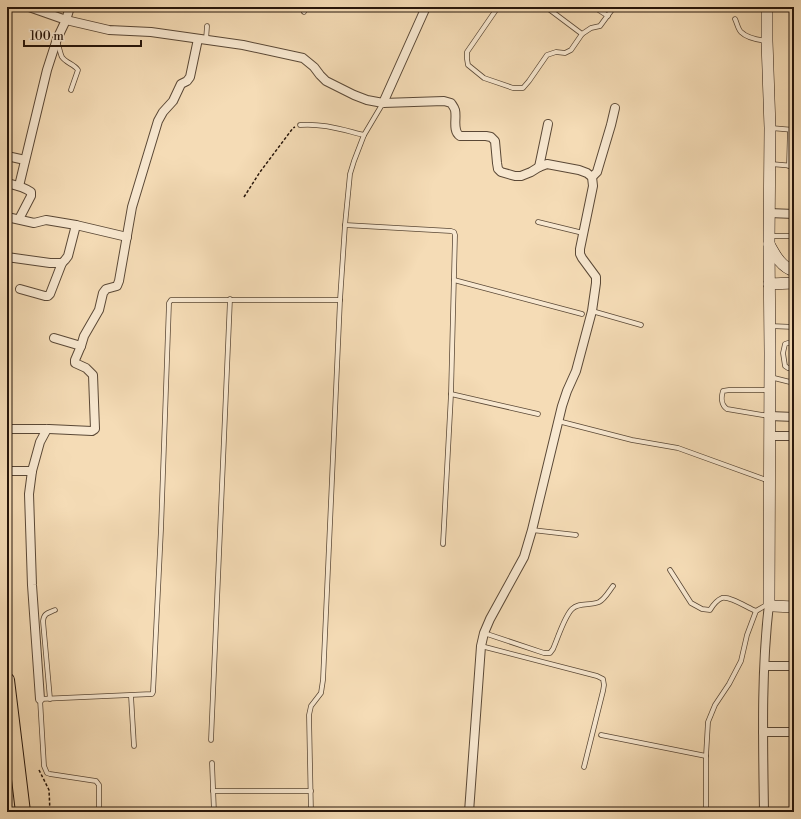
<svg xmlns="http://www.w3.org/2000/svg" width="801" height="819" font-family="'Libre Bodoni',serif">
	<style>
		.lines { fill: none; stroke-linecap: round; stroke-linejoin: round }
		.lane-casing { stroke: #5a4836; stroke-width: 5.5 }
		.street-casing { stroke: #5a4836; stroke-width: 10 }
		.secondary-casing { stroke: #27160b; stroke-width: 12 }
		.highway-casing { stroke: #27160b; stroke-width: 16 }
		.path { stroke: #27160b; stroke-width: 1.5; stroke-dasharray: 3 2; stroke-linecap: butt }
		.lane { stroke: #f8e8d0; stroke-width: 4 }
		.street { stroke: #f8e8d0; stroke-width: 8 }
		.secondary { stroke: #f8e8d0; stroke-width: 11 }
		.highway { stroke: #f5dcb6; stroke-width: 14 }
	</style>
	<rect width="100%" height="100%" fill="#f5dcb6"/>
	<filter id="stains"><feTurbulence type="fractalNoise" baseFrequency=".005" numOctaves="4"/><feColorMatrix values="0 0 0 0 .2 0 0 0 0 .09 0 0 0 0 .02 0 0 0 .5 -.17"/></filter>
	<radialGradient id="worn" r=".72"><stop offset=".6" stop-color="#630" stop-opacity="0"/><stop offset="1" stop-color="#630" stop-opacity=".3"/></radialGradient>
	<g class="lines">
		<defs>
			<g id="lane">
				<path d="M 498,7 L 467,52 L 467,59 L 468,65 L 484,78 L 513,88 L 523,88 L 529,81 L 547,55 L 556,52 L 565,53 L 571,50 L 582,34"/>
				<path d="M 546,7 L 582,34 L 591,28 L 600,26 L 614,7"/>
				<path d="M 594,7 L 608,16"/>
				<path d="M 304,12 L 306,7"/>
				<path d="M 735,19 C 737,23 738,29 741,32 C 747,38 758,40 767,41"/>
				<path d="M 206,40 L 207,26"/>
				<path d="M 57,41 C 59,46 60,53 62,57 C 66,63 74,64 78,70 L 71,90"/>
				<path d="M 300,125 C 322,123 343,130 364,135"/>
				<path d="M 771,128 L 794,130"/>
				<path d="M 771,164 L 794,166"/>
				<path d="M 789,166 L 790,130"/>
				<path d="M 538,222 L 583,233"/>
				<path d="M 345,225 L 451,231 L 454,232 L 455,235 L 451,394 L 443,544"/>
				<path d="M 770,236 L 794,236"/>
				<path d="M 454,280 L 582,314"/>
				<path d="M 592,311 L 641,325"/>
				<path d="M 770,326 L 794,327"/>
				<path d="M 794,327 L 794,311"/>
				<path d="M 794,341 L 785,344 L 783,353 L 785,366 L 788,368 L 794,369"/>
				<path d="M 770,377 L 794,383"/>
				<path d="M 769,390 L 729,390 L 723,391 C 721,397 721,405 727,409 L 769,416"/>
				<path d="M 451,394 L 538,414"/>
				<path d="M 558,421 L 632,440 L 678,448 L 769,481"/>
				<path d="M 532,530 L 576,535"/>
				<path d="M 670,570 L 691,603 L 702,609 L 710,610 C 713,605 717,600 722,598 C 730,596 748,608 756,611"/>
				<path d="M 484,633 L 544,653 L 550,653 L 553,649 C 558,638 564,617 572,609 C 579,602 590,606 599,602 C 605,599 609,591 613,586"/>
				<path d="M 481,646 L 597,676 L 603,679 L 604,685 L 603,691 L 584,767"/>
				<path d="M 131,696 L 134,746"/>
				<path d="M 50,699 L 43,621 C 44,613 48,613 55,610"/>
				<path d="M 601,735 L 706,756"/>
				<path d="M 211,740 L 230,299"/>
				<path d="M 212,763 L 214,812"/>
				<path d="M 213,791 L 311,791"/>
				<path d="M 99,812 L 99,785 L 96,781 L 50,774 L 47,773 L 44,766 L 40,699 L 152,694 L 153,692 L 161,529 L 169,303 L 171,300 L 340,300"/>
				<path d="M 311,812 L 309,715 L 311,706 L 321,693 L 323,680 L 340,300 L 345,225 L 350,174 L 354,161 L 364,135 L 383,103"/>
				<path d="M 706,812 L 706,756 L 708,722 L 715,705 L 729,684 L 741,661 L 747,635 L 756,611 L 768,604"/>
			</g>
			<g id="street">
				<path d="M 29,7 L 66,20 L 109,30 L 151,32 L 243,45 L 303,58 L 314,67 L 320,75 L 326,81 L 354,95 L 367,100 L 383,103 L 444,101 L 451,103 C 453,106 454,107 455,110 C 457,118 452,131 460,136 L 486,136 L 491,137 L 495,141 L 497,163 L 498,169 L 501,172 L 515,176 L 521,176 L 531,172 L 539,167 L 547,164 L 579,170 L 587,173 L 592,177 L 593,186 L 580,249 L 580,254 L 582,258 L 596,277 L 596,283 L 592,311 L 576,371 L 567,391 L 562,406 L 532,530 L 524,557 L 490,619 L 484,633 L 481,646 L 469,812"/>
				<path d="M 383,103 L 426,7"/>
				<path d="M 7,156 L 25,160"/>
				<path d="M 539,167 L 548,124"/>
				<path d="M 592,177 L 597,172 L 611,125 L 615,108"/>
				<path d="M 7,183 C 15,185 24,187 31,192 L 31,196 L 19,219"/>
				<path d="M 19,186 L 47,70 L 57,39 L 66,20 L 70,7"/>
				<path d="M 769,213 L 794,214"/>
				<path d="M 7,217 L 34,223 L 46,220 L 76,225 L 127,237"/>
				<path d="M 7,257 L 50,263 L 62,263"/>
				<path d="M 20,289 L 45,296 L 48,296 L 50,294 L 62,263 L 65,260 L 68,256 L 76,225"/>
				<path d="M 54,338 L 81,346"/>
				<path d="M 770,416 L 794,417"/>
				<path d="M 12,429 L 49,429 L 92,431 L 95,429 L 93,375 L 86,368 L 75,363 L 75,360 L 81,346 L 84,336 L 99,310 L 103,293 L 106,289 L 117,286 L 119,281 L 132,207 L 158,121 L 163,112 L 173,101 L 181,84 L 187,81 L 190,77 L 198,39"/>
				<path d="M 770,436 L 794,436"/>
				<path d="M 7,471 L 32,471"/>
				<path d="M 765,666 L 794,666"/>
				<path d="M 40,699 L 32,585 L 29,494 L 32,471 L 40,442 L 47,429"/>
				<path d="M 763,732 L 794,732"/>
				<path d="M 764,812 C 763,743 761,673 769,604"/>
			</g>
			<g id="secondary">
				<path d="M 767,7 L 767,41 L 770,128 L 769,244 L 770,353 L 769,604 L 773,606 L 794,607"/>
				<path d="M 769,244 C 775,255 781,267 794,271"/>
				<path d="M 769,284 L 794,283"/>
			</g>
			<path id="highway" d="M 7,680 L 23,812"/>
		</defs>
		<use href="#lane" class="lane-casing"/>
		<use href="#street" class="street-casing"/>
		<use href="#secondary" class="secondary-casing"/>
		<use href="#highway" class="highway-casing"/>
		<g class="path">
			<path d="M 244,197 L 260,172 L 293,128 L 295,127"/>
			<path d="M 39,770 L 49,790 L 50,812"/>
		</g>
		<use href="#lane" class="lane"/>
		<use href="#street" class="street"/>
		<use href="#secondary" class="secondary"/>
		<use href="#highway" class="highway"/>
	</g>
	<rect width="801" height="819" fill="none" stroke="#f5dcb6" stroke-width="24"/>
	<rect x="8" y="8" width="785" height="803" fill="none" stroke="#27160b" stroke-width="2"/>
	<rect x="12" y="12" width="777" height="795" fill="none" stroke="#27160b"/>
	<path d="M24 40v6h117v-6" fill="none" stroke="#27160b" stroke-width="2"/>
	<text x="30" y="40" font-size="12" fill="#27160b" stroke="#f8e8d0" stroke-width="3" paint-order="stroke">100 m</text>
	<rect width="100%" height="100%" filter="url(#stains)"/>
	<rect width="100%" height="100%" fill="url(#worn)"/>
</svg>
